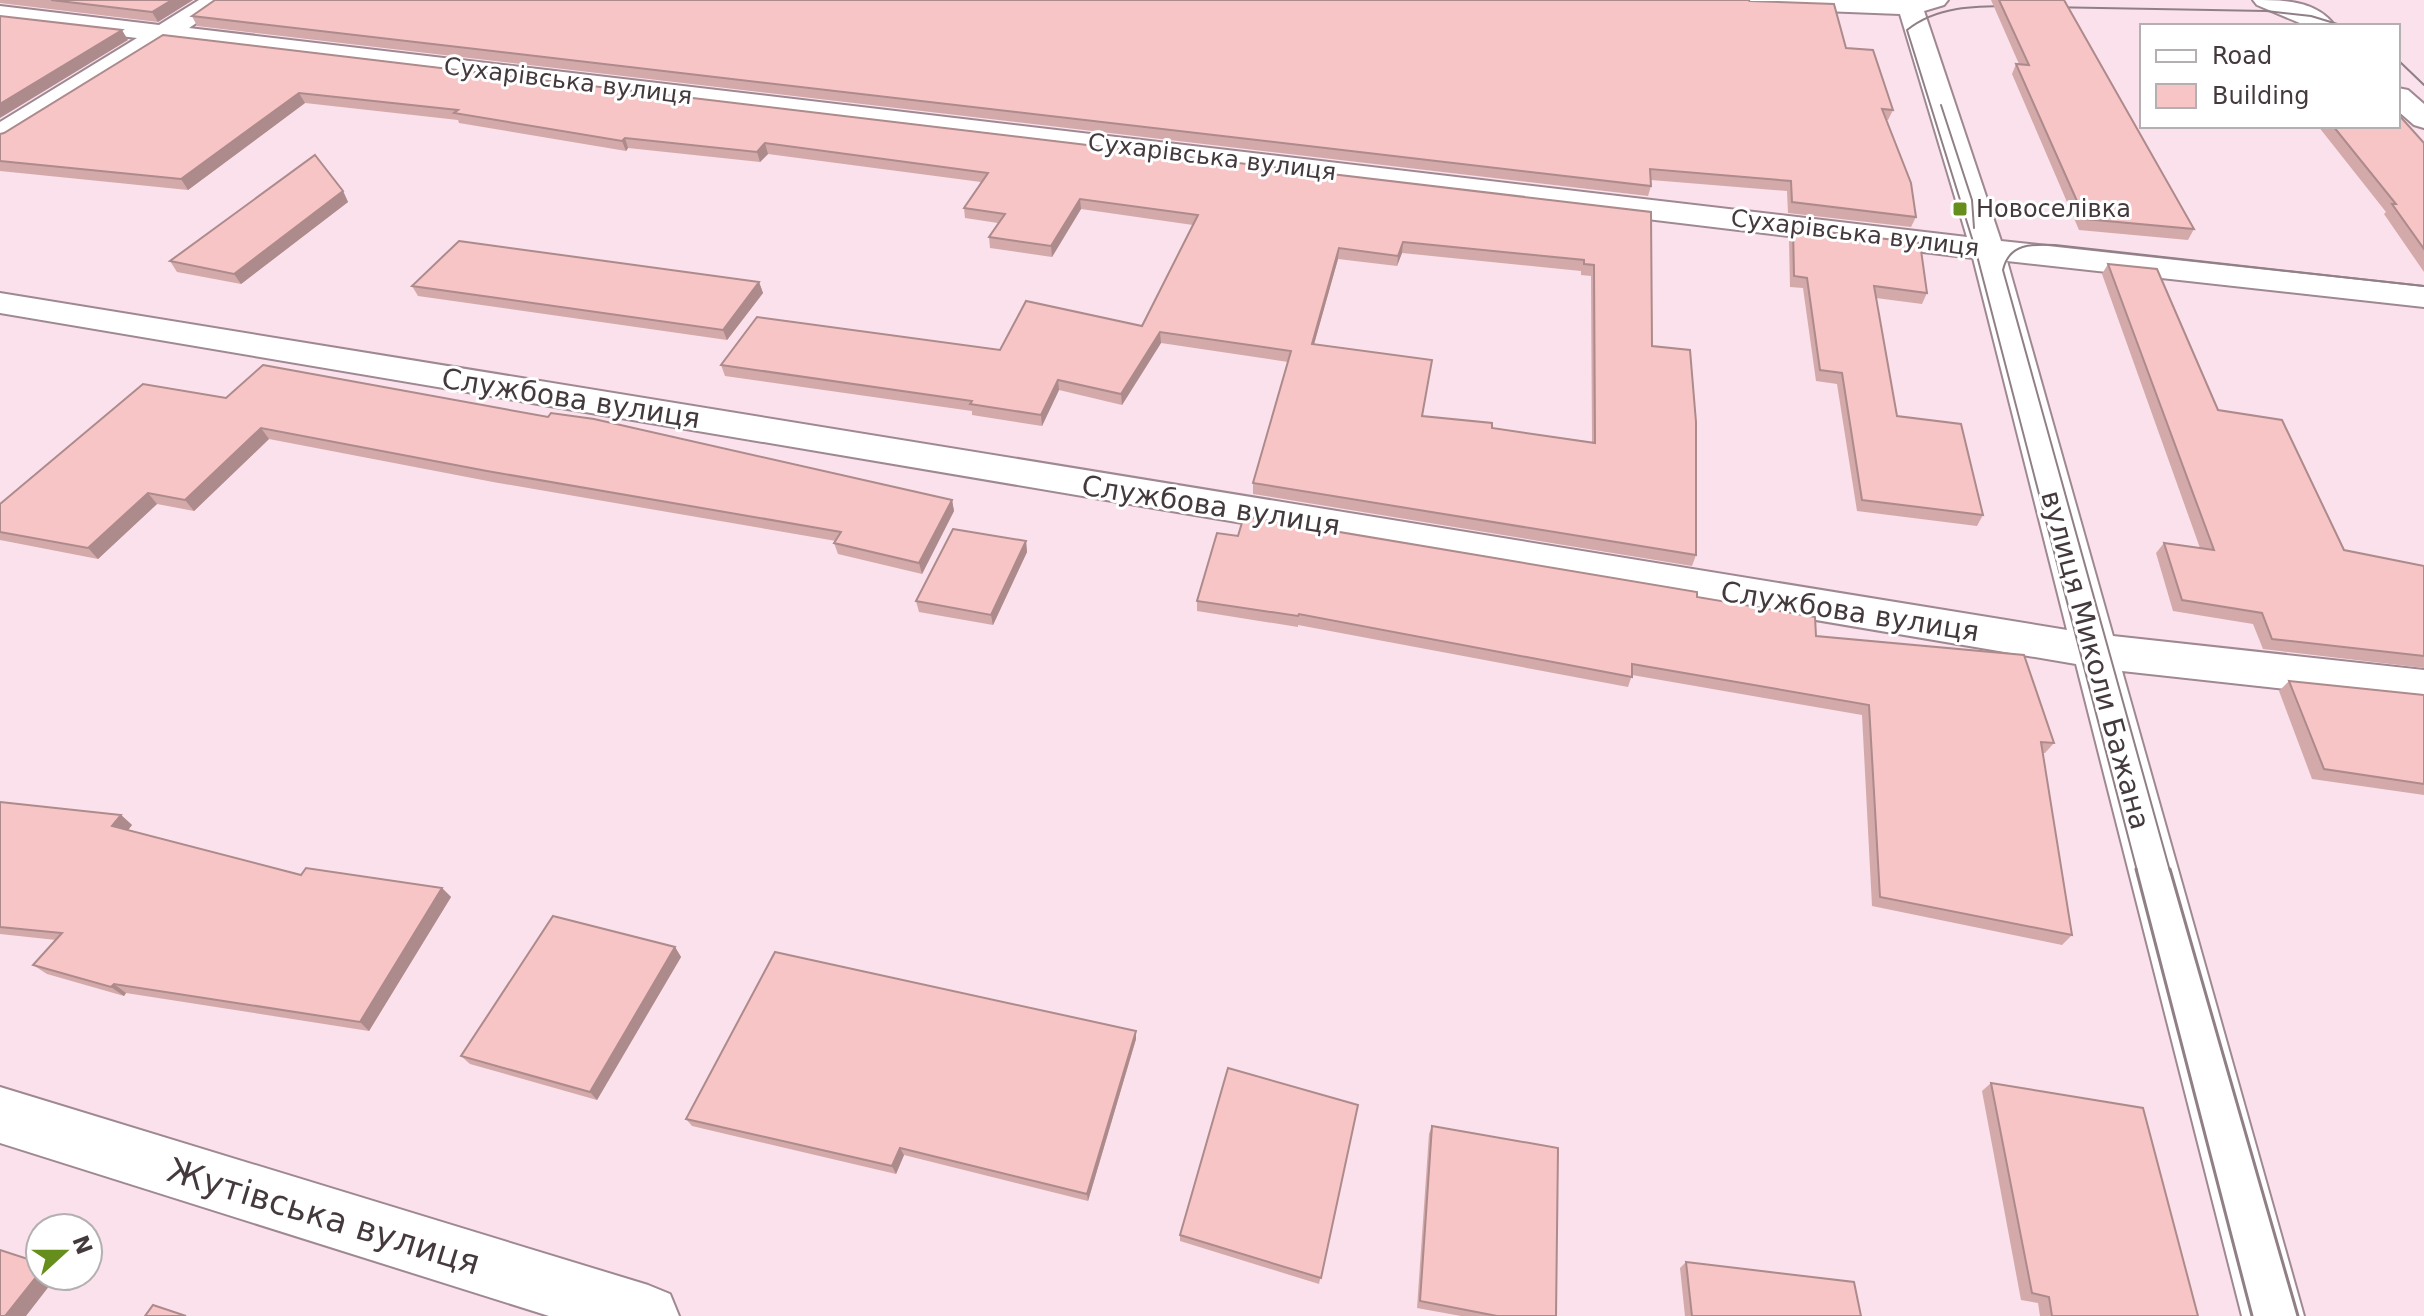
<svg xmlns="http://www.w3.org/2000/svg" width="2424" height="1316" font-family="'DejaVu Sans',sans-serif">
	<style>
		.lines { fill: none; stroke-linecap: round; stroke-linejoin: round }
		.minor-casing { stroke: #9f8892; stroke-width: 4 }
		.minor { fill: #fff; fill-rule: evenodd }
		.tram-far1 { stroke: #907f86; stroke-width: 2 }
		.tram { stroke: #907f86; stroke-width: 3 }
		.wall { fill: #d4a9aa; fill-rule: evenodd }
		.shaded-wall { fill: #ad8a8b }
		.building { fill: #f7c5c6; stroke: #ad8a8b; stroke-width: 2; fill-rule: evenodd }
		.poi-dot { fill: #668e1c; stroke: #fff; stroke-width: 3 }
		.labels { text-anchor: middle; stroke-width: 6; stroke-linejoin: round; paint-order: stroke }
		.far-street-label { font-size: 24px; fill: #443a3e; stroke: #fff }
		.far-poi-label { font-size: 24px; fill: #443a3e; stroke: #fff; text-anchor: start }
		.street-label { font-size: 28px; fill: #443a3e; stroke: #fff }
		.near-street-label { font-size: 34px; fill: #443a3e; stroke: #fff }
	</style>
	<rect width="100%" height="100%" fill="#fae1ec"/>
	<g class="lines">
		<defs>
			<g id="minor">
				<path d="M 199,0 L 230,0 L 189,28 L 1967,237 L 1900,14 L 1747,8 L 1738,5 L 1734,0 L 1948,0 L 1944,5 L 1924,11 L 2001,241 L 2424,287 L 2424,307 L 2007,261 L 2113,636 L 2424,670 L 2424,704 L 2122,671 L 2304,1316 L 2242,1316 L 2076,664 L 0,313 L 0,293 L 2067,630 L 1973,258 L 168,42 L 10,141 L 0,144 L 0,122 L 137,38 L 0,22 L 0,6 L 159,25 Z"/>
				<path d="M 2253,0 C 2283,0 2316,0 2335,26 L 2307,26 L 2257,5 Z"/>
				<path d="M 2398,88 L 2408,90 L 2424,104 L 2424,128 L 2414,125 L 2398,111 Z"/>
				<path d="M 0,1087 L 648,1285 L 670,1294 L 679,1316 L 549,1316 L 0,1143 Z"/>
			</g>
		</defs>
		<use href="#minor" class="minor-casing"/>
		<use href="#minor" class="minor"/>
		<g class="tram-far1">
			<path d="M 2017,6 C 1978,6 1938,5 1907,30 L 1975,248 L 2137,871"/>
			<path d="M 2045,7 L 2266,11 L 2311,16 L 2344,26"/>
			<path d="M 2398,60 L 2424,85"/>
			<path d="M 1941,105 L 1972,200 L 1974,228"/>
			<path d="M 2170,871 L 2003,270 C 2009,243 2032,244 2055,245 L 2424,286"/>
		</g>
		<g class="tram">
			<path d="M 2136,869 L 2252,1316"/>
			<path d="M 2170,869 L 2298,1316"/>
		</g>
	</g>
	<g class="wall">
		<path d="M 0,0 L 193,0 L 158,22 L 0,3 Z"/>
		<path d="M 1991,0 L 2064,0 L 2194,229 L 2188,240 L 2079,230 L 2012,74 L 2016,64 L 2019,64 Z"/>
		<path d="M 192,16 L 1846,48 L 1893,110 L 1888,120 L 1886,120 L 1916,217 L 1911,227 L 1788,213 L 1787,191 L 1651,180 L 1651,186 L 1648,196 L 197,26 Z"/>
		<path d="M 163,35 L 1651,212 L 1652,346 L 1696,555 L 1692,566 L 1253,494 L 1253,483 L 1288,362 L 1161,343 L 1122,405 L 1059,390 L 1042,426 L 972,415 L 972,411 L 725,376 L 721,365 L 1000,350 L 1142,326 L 1193,225 L 1081,209 L 1052,257 L 990,248 L 989,237 L 998,223 L 965,218 L 964,208 L 981,182 L 768,154 L 760,162 L 628,148 L 626,151 L 459,123 L 458,120 L 305,103 L 188,190 L 0,171 L 0,134 L 4,133 ZM 1402,253 L 1581,271 L 1581,275 L 1591,276 L 1592,442 L 1492,428 L 1423,416 L 1314,344 L 1338,259 L 1397,266 Z"/>
		<path d="M 2318,126 L 2398,126 L 2424,143 L 2424,272 L 2384,214 L 2386,212 Z"/>
		<path d="M 343,191 L 348,202 L 241,284 L 177,272 L 170,261 Z"/>
		<path d="M 1793,228 L 1927,293 L 1922,304 L 1876,298 L 1897,416 L 1983,515 L 1977,526 L 1857,511 L 1837,384 L 1816,381 L 1803,288 L 1790,287 L 1789,239 Z"/>
		<path d="M 2108,264 L 2218,410 L 2344,550 L 2424,566 L 2424,668 L 2263,649 L 2253,624 L 2173,611 L 2156,553 L 2164,543 L 2200,548 L 2102,274 Z"/>
		<path d="M 759,282 L 763,293 L 727,340 L 418,296 L 412,286 Z"/>
		<path d="M 226,398 L 952,500 L 954,511 L 922,574 L 838,554 L 834,543 L 836,541 L 493,482 L 269,439 L 194,511 L 157,504 L 98,559 L 0,540 L 0,504 Z"/>
		<path d="M 1026,541 L 1027,552 L 993,625 L 919,612 L 916,601 Z"/>
		<path d="M 1697,597 L 1816,636 L 2054,743 L 2045,753 L 2043,753 L 2072,935 L 2062,945 L 1872,906 L 1862,715 L 1632,675 L 1628,687 L 1298,625 L 1298,627 L 1197,611 L 1197,601 Z"/>
		<path d="M 2289,681 L 2424,695 L 2424,795 L 2312,779 L 2279,691 Z"/>
		<path d="M 0,802 L 121,815 L 132,825 L 128,830 L 301,875 L 442,888 L 451,897 L 369,1031 L 126,993 L 124,996 L 47,974 L 33,965 L 56,940 L 0,934 Z"/>
		<path d="M 675,947 L 681,957 L 597,1100 L 470,1064 L 461,1056 Z"/>
		<path d="M 1136,1039 L 1088,1201 L 904,1155 L 896,1174 L 692,1126 L 686,1119 Z"/>
		<path d="M 1991,1083 L 2198,1316 L 2040,1316 L 2038,1303 L 2021,1300 L 1982,1091 Z"/>
		<path d="M 1358,1105 L 1319,1284 L 1180,1241 L 1180,1235 Z"/>
		<path d="M 1432,1126 L 1556,1316 L 1461,1316 L 1417,1308 L 1429,1134 Z"/>
		<path d="M 1686,1262 L 1861,1316 L 1685,1316 L 1680,1268 Z"/>
	</g>
	<g class="shaded-wall">
		<path d="M 172,0 L 193,0 L 158,22 L 152,12 Z"/>
		<path d="M 122,30 L 128,40 L 0,118 L 0,104 Z"/>
		<path d="M 299,93 L 305,103 L 188,190 L 181,179 Z"/>
		<path d="M 625,138 L 628,148 L 626,151 L 622,141 Z"/>
		<path d="M 765,143 L 768,154 L 760,162 L 757,152 Z"/>
		<path d="M 343,191 L 348,202 L 241,284 L 234,274 Z"/>
		<path d="M 1080,199 L 1081,209 L 1052,257 L 1051,246 Z"/>
		<path d="M 1403,242 L 1402,253 L 1397,266 L 1398,256 Z"/>
		<path d="M 1339,248 L 1338,259 L 1311,355 L 1312,344 Z"/>
		<path d="M 759,282 L 763,293 L 727,340 L 723,330 Z"/>
		<path d="M 1160,332 L 1161,343 L 1122,405 L 1121,394 Z"/>
		<path d="M 1058,380 L 1059,390 L 1042,426 L 1041,415 Z"/>
		<path d="M 261,428 L 269,439 L 194,511 L 185,500 Z"/>
		<path d="M 148,493 L 157,504 L 98,559 L 88,548 Z"/>
		<path d="M 952,500 L 954,511 L 922,574 L 919,563 Z"/>
		<path d="M 1026,541 L 1027,552 L 993,625 L 991,615 Z"/>
		<path d="M 121,815 L 132,825 L 124,835 L 112,826 Z"/>
		<path d="M 442,888 L 451,897 L 369,1031 L 360,1022 Z"/>
		<path d="M 675,947 L 681,957 L 597,1100 L 590,1092 Z"/>
		<path d="M 114,984 L 126,993 L 124,996 L 111,987 Z"/>
		<path d="M 1136,1031 L 1136,1039 L 1088,1201 L 1087,1194 Z"/>
		<path d="M 900,1148 L 904,1155 L 896,1174 L 892,1166 Z"/>
		<path d="M 40,1272 L 40,1276 L 57,1276 L 26,1316 L 5,1316 Z"/>
	</g>
	<g class="building">
		<path d="M 51,0 L 172,0 L 152,12 Z"/>
		<path d="M 215,0 L 1748,0 L 1750,1 L 1834,4 L 1846,48 L 1873,50 L 1893,110 L 1882,109 L 1911,183 L 1916,217 L 1792,202 L 1791,181 L 1650,169 L 1651,186 L 192,16 Z"/>
		<path d="M 1999,0 L 2064,0 L 2194,229 L 2085,219 L 2016,64 L 2029,65 Z"/>
		<path d="M 0,16 L 122,30 L 0,104 Z"/>
		<path d="M 163,35 L 1651,212 L 1652,346 L 1690,350 L 1696,422 L 1696,555 L 1253,483 L 1291,351 L 1160,332 L 1121,394 L 1058,380 L 1041,415 L 970,404 L 972,401 L 721,365 L 757,317 L 1000,350 L 1026,301 L 1142,326 L 1198,215 L 1080,199 L 1051,246 L 989,237 L 1005,214 L 964,208 L 988,173 L 765,143 L 757,152 L 625,138 L 622,141 L 454,113 L 458,110 L 299,93 L 181,179 L 0,161 L 0,134 L 4,133 ZM 1403,242 L 1584,260 L 1584,264 L 1594,265 L 1595,443 L 1492,428 L 1492,423 L 1422,416 L 1432,360 L 1312,344 L 1339,248 L 1398,256 Z"/>
		<path d="M 2398,114 L 2424,143 L 2424,249 L 2392,204 L 2396,204 L 2333,126 L 2398,126 Z"/>
		<path d="M 315,155 L 343,191 L 234,274 L 170,261 Z"/>
		<path d="M 1793,228 L 1920,243 L 1927,293 L 1874,286 L 1897,416 L 1961,424 L 1983,515 L 1862,500 L 1842,373 L 1820,370 L 1807,278 L 1794,276 Z"/>
		<path d="M 459,241 L 759,282 L 723,330 L 412,286 Z"/>
		<path d="M 2108,264 L 2157,269 L 2218,410 L 2282,420 L 2344,550 L 2424,566 L 2424,656 L 2272,639 L 2262,613 L 2182,600 L 2164,543 L 2214,550 Z"/>
		<path d="M 263,365 L 548,417 L 551,413 L 594,419 L 952,500 L 919,563 L 834,543 L 841,532 L 487,471 L 261,428 L 185,500 L 148,493 L 88,548 L 0,532 L 0,504 L 143,384 L 226,398 Z"/>
		<path d="M 1244,516 L 1697,592 L 1697,597 L 1815,617 L 1816,636 L 2024,655 L 2054,743 L 2041,742 L 2072,935 L 1880,897 L 1869,705 L 1632,664 L 1632,677 L 1299,614 L 1298,616 L 1197,601 L 1217,533 L 1238,536 Z"/>
		<path d="M 953,529 L 1026,541 L 991,615 L 916,601 Z"/>
		<path d="M 2289,681 L 2424,695 L 2424,784 L 2324,769 Z"/>
		<path d="M 0,802 L 121,815 L 112,826 L 301,875 L 306,868 L 442,888 L 360,1022 L 114,984 L 111,987 L 33,965 L 62,933 L 0,927 Z"/>
		<path d="M 553,916 L 675,947 L 590,1092 L 461,1056 Z"/>
		<path d="M 775,952 L 1136,1031 L 1087,1194 L 900,1148 L 892,1166 L 686,1119 Z"/>
		<path d="M 1228,1068 L 1358,1105 L 1321,1278 L 1180,1235 Z"/>
		<path d="M 1991,1083 L 2143,1108 L 2198,1316 L 2052,1316 L 2049,1297 L 2032,1293 Z"/>
		<path d="M 1432,1126 L 1558,1148 L 1556,1316 L 1497,1316 L 1420,1301 Z"/>
		<path d="M 0,1250 L 40,1263 L 40,1272 L 5,1316 L 0,1316 Z"/>
		<path d="M 1686,1262 L 1854,1282 L 1861,1316 L 1692,1316 Z"/>
		<path d="M 153,1305 L 186,1316 L 145,1316 Z"/>
	</g>
	<rect class="poi-dot" x="1952" y="201" width="16" height="16" rx="4"/>
	<g class="labels">
		<g class="far-street-label">
			<text transform="translate(568 81) rotate(7)" y="8">Сухарівська вулиця</text>
			<text transform="translate(1212 157) rotate(7)" y="8">Сухарівська вулиця</text>
			<text transform="translate(1855 233) rotate(7)" y="8">Сухарівська вулиця</text>
		</g>
		<g class="far-poi-label">
			<text x="1976" y="217">Новоселівка</text>
		</g>
		<g class="street-label">
			<text transform="translate(571 398) rotate(9)" y="10">Службова вулиця</text>
			<text transform="translate(1211 505) rotate(9)" y="10">Службова вулиця</text>
			<text transform="translate(1850 611) rotate(9)" y="10">Службова вулиця</text>
			<text transform="translate(2096 660) rotate(75)" y="10">вулиця Миколи Бажана</text>
		</g>
		<g class="near-street-label">
			<text transform="translate(324 1216) rotate(17)" y="12">Жутівська вулиця</text>
		</g>
	</g>
	<rect x="2140" y="24" width="260" height="104" fill="#ffffff" stroke="#b4b0b2" stroke-width="2"/>
	<rect x="2156" y="50" width="40" height="12" fill="#ffffff" stroke="#b4b0b2" stroke-width="2"/>
	<text x="2212" y="64" font-size="24" fill="#443a3e">Road</text>
	<rect x="2156" y="84" width="40" height="24" fill="#f7c5c6" stroke="#b4b0b2" stroke-width="2"/>
	<text x="2212" y="104" font-size="24" fill="#443a3e">Building</text>
	<g transform="translate(64 1252) rotate(69)"><circle r="38" fill="#ffffff" stroke="#b4b0b2" stroke-width="2"/>
	<path d="M0-6L14 30L0 20L-14 30Z" fill="#668e1c"/>
	<text y="-12" font-size="22" font-weight="bold" text-anchor="middle" fill="#443a3e">N</text>
	</g>
</svg>
